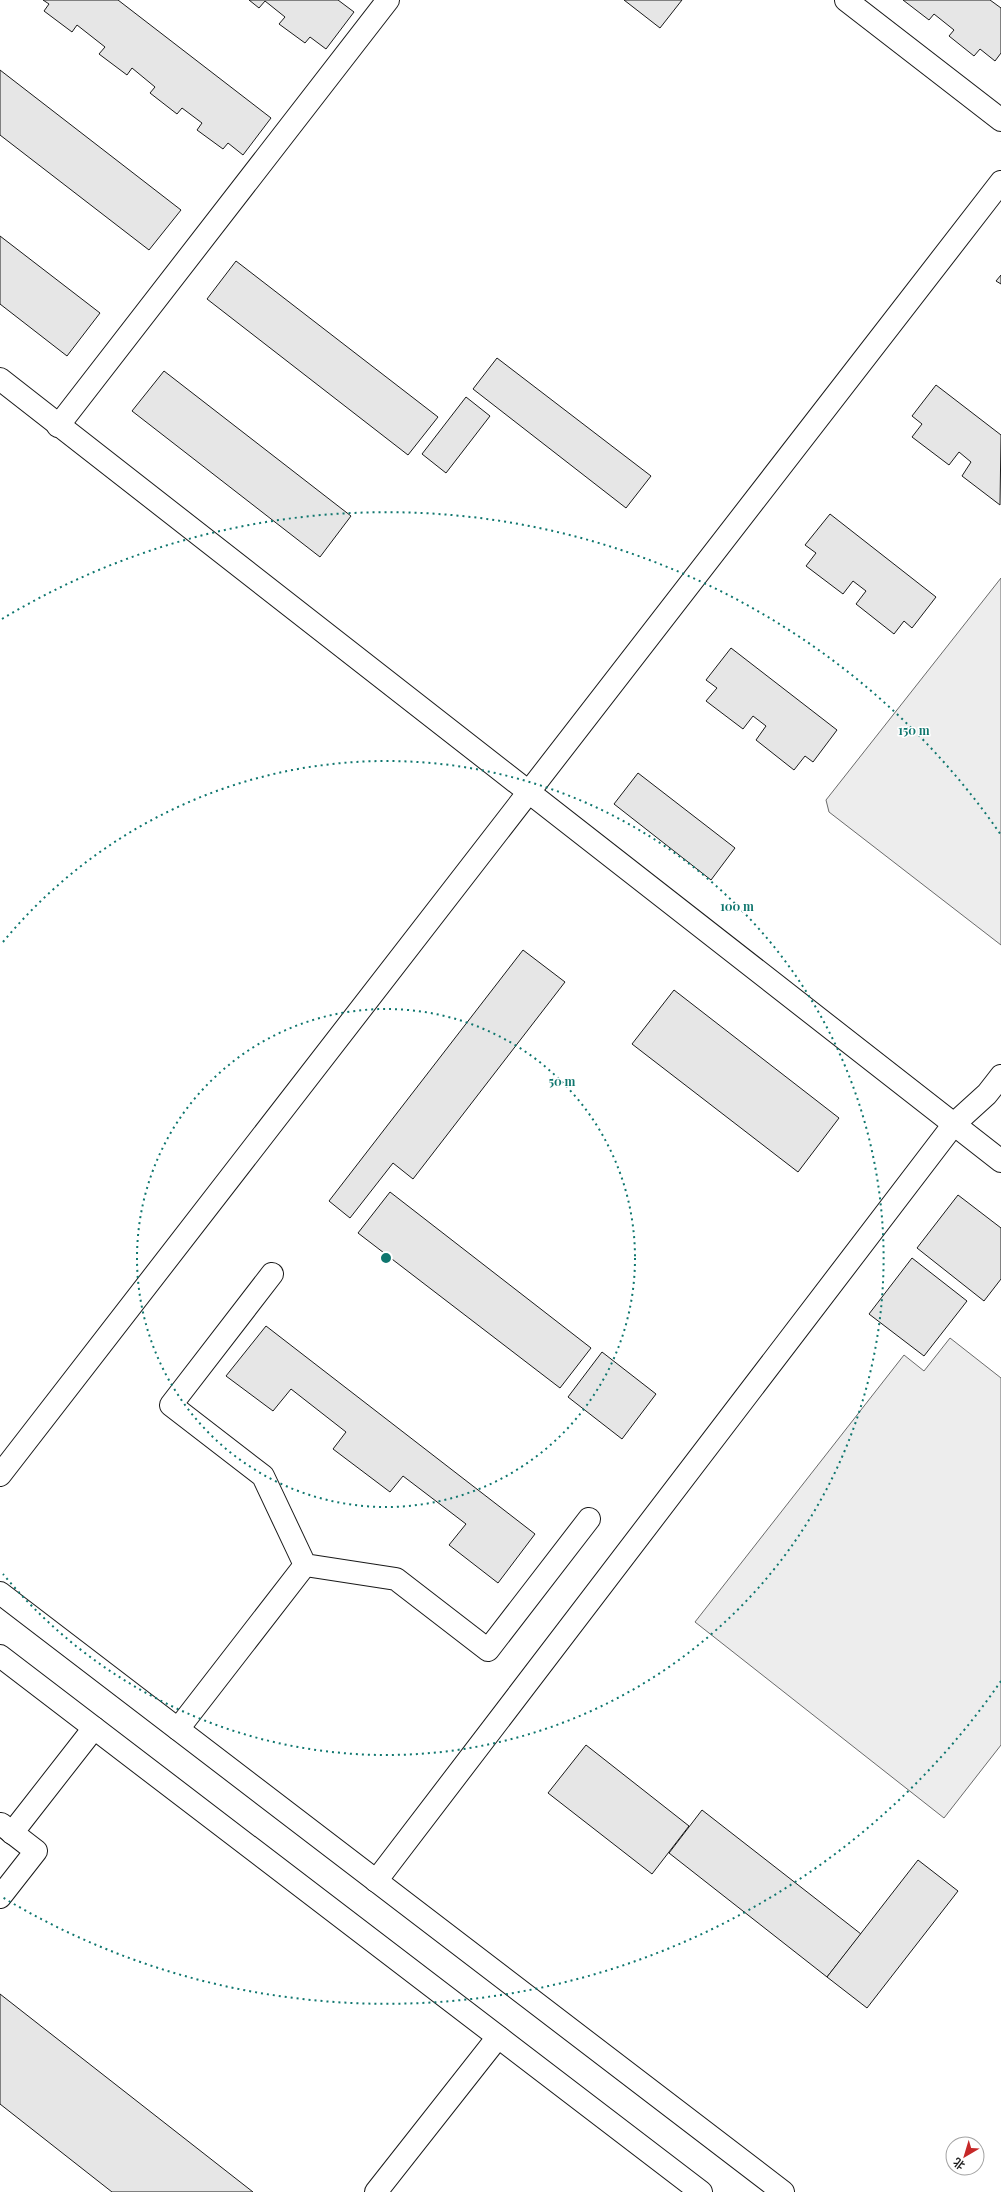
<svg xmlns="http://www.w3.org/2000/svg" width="1001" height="2192" font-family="'Playfair Display','Noto Sans SC',serif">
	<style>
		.built { fill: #ededed; stroke: #6a6a6a }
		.building { fill: #e6e6e6; stroke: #1a1a1a }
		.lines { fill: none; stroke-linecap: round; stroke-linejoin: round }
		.minor-casing { stroke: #1a1a1a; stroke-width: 24 }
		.major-casing { stroke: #1a1a1a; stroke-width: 24 }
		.minor { stroke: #fff; stroke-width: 22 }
		.major { stroke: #fff; stroke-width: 22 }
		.ring { fill: none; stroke: #0f766e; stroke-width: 2; stroke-dasharray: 2 4 }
		.centre { fill: #0f766e; stroke: #fff; stroke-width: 2 }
		.ring-label { font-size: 12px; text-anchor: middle; font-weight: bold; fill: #0f766e; stroke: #fff; stroke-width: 3; stroke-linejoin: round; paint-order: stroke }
	</style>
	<rect width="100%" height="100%" fill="#fff"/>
	<g class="built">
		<path d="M 1001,578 L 1001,945 L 829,812 L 826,800 Z"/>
		<path d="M 950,1338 L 1001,1378 L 1001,1745 L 944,1818 L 695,1622 L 904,1355 L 924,1371 Z"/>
	</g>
	<g class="building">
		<path d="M 43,0 L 118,0 L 271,118 L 243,155 L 228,143 L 223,149 L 197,130 L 202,123 L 182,108 L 177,114 L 150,93 L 155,87 L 132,68 L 127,75 L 99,54 L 105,47 L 77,25 L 72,32 L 44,11 L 49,4 Z"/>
		<path d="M 249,0 L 338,0 L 354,12 L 326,49 L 310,37 L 305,43 L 279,24 L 285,17 L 265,1 L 259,8 Z"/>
		<path d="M 624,0 L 682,0 L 660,28 Z"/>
		<path d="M 903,0 L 990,0 L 1001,8 L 1001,53 L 995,61 L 980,49 L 974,56 L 949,36 L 954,30 L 934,14 L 929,20 Z"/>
		<path d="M 0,70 L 181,210 L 149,250 L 0,135 Z"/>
		<path d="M 0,236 L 100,313 L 67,356 L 0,304 Z"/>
		<path d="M 236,261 L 438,417 L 408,455 L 207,299 Z"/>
		<path d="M 1001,275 L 1001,284 L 996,281 Z"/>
		<path d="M 497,358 L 651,476 L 626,508 L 473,389 Z"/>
		<path d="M 164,371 L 351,516 L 320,557 L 132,411 Z"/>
		<path d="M 936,385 L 1001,435 L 1000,505 L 962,476 L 971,462 L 959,452 L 949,465 L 912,437 L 922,424 L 912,416 Z"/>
		<path d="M 466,397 L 490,416 L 446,473 L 422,454 Z"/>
		<path d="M 830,514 L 936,597 L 912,628 L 904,621 L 894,634 L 856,604 L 866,591 L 853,581 L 843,594 L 806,566 L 816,553 L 805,545 Z"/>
		<path d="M 731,648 L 837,730 L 813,762 L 805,756 L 794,770 L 756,740 L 766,726 L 753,716 L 743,729 L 706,701 L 717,688 L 706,680 Z"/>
		<path d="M 638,773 L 735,848 L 711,880 L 614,804 Z"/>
		<path d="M 523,950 L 565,982 L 413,1179 L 393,1163 L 350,1218 L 329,1201 Z"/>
		<path d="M 674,990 L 839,1118 L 798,1172 L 632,1044 Z"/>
		<path d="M 390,1192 L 591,1348 L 560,1388 L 358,1233 Z"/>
		<path d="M 958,1195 L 1001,1228 L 1001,1279 L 984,1301 L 917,1248 Z"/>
		<path d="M 912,1258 L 967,1301 L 924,1356 L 869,1314 Z"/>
		<path d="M 266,1326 L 535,1534 L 498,1583 L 449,1545 L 466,1524 L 403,1476 L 390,1492 L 333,1449 L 346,1432 L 291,1389 L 273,1411 L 226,1376 Z"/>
		<path d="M 602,1352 L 656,1394 L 622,1439 L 568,1397 Z"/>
		<path d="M 586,1745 L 689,1826 L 652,1874 L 548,1793 Z"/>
		<path d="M 702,1810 L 861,1934 L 827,1977 L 669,1853 Z"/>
		<path d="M 918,1860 L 958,1891 L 867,2008 L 827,1977 Z"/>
		<path d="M 0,1994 L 253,2192 L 112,2192 L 0,2104 Z"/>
	</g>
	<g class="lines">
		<defs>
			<g id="minor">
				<path d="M 846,0 L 1001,120"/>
				<path d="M 0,379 L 1001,1161"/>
				<path d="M 58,426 L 388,0"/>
				<path d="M 272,1274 L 171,1405 L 263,1476 L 305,1565 L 396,1579 L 488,1650 L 589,1519"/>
				<path d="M 0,1475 L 1001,182"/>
				<path d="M 178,1729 L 305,1565"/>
				<path d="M 12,1833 L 94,1728"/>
				<path d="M 376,1881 L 954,1124 L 987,1094 L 1001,1076"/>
				<path d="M 0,1897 L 36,1851 L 1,1824"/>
				<path d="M 376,2192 L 498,2037"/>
			</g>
			<g id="major">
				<path d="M 0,1593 L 783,2192"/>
				<path d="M 0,1656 L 701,2192"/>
			</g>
		</defs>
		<use href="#minor" class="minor-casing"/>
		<use href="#major" class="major-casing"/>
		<use href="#minor" class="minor"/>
		<use href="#major" class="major"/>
	</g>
	<g class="ring">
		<circle cx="386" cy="1258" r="249"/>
		<path d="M3 942A497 497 0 1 1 3 1574"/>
		<path d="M1001 1681A746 746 0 0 1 2 1897M2 619A746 746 0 0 1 1001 835"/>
	</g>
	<circle cx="386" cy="1258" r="6" class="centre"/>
	<g class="ring-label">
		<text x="914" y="735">150 m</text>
		<text x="737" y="911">100 m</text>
		<text x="562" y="1086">50 m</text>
	</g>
	<g transform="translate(965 2156) rotate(218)"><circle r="19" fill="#ffffff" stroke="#a3a3a3"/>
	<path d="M0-3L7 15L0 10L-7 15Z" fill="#c62828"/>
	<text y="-6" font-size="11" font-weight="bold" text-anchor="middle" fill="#1a1a1a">北</text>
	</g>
</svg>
